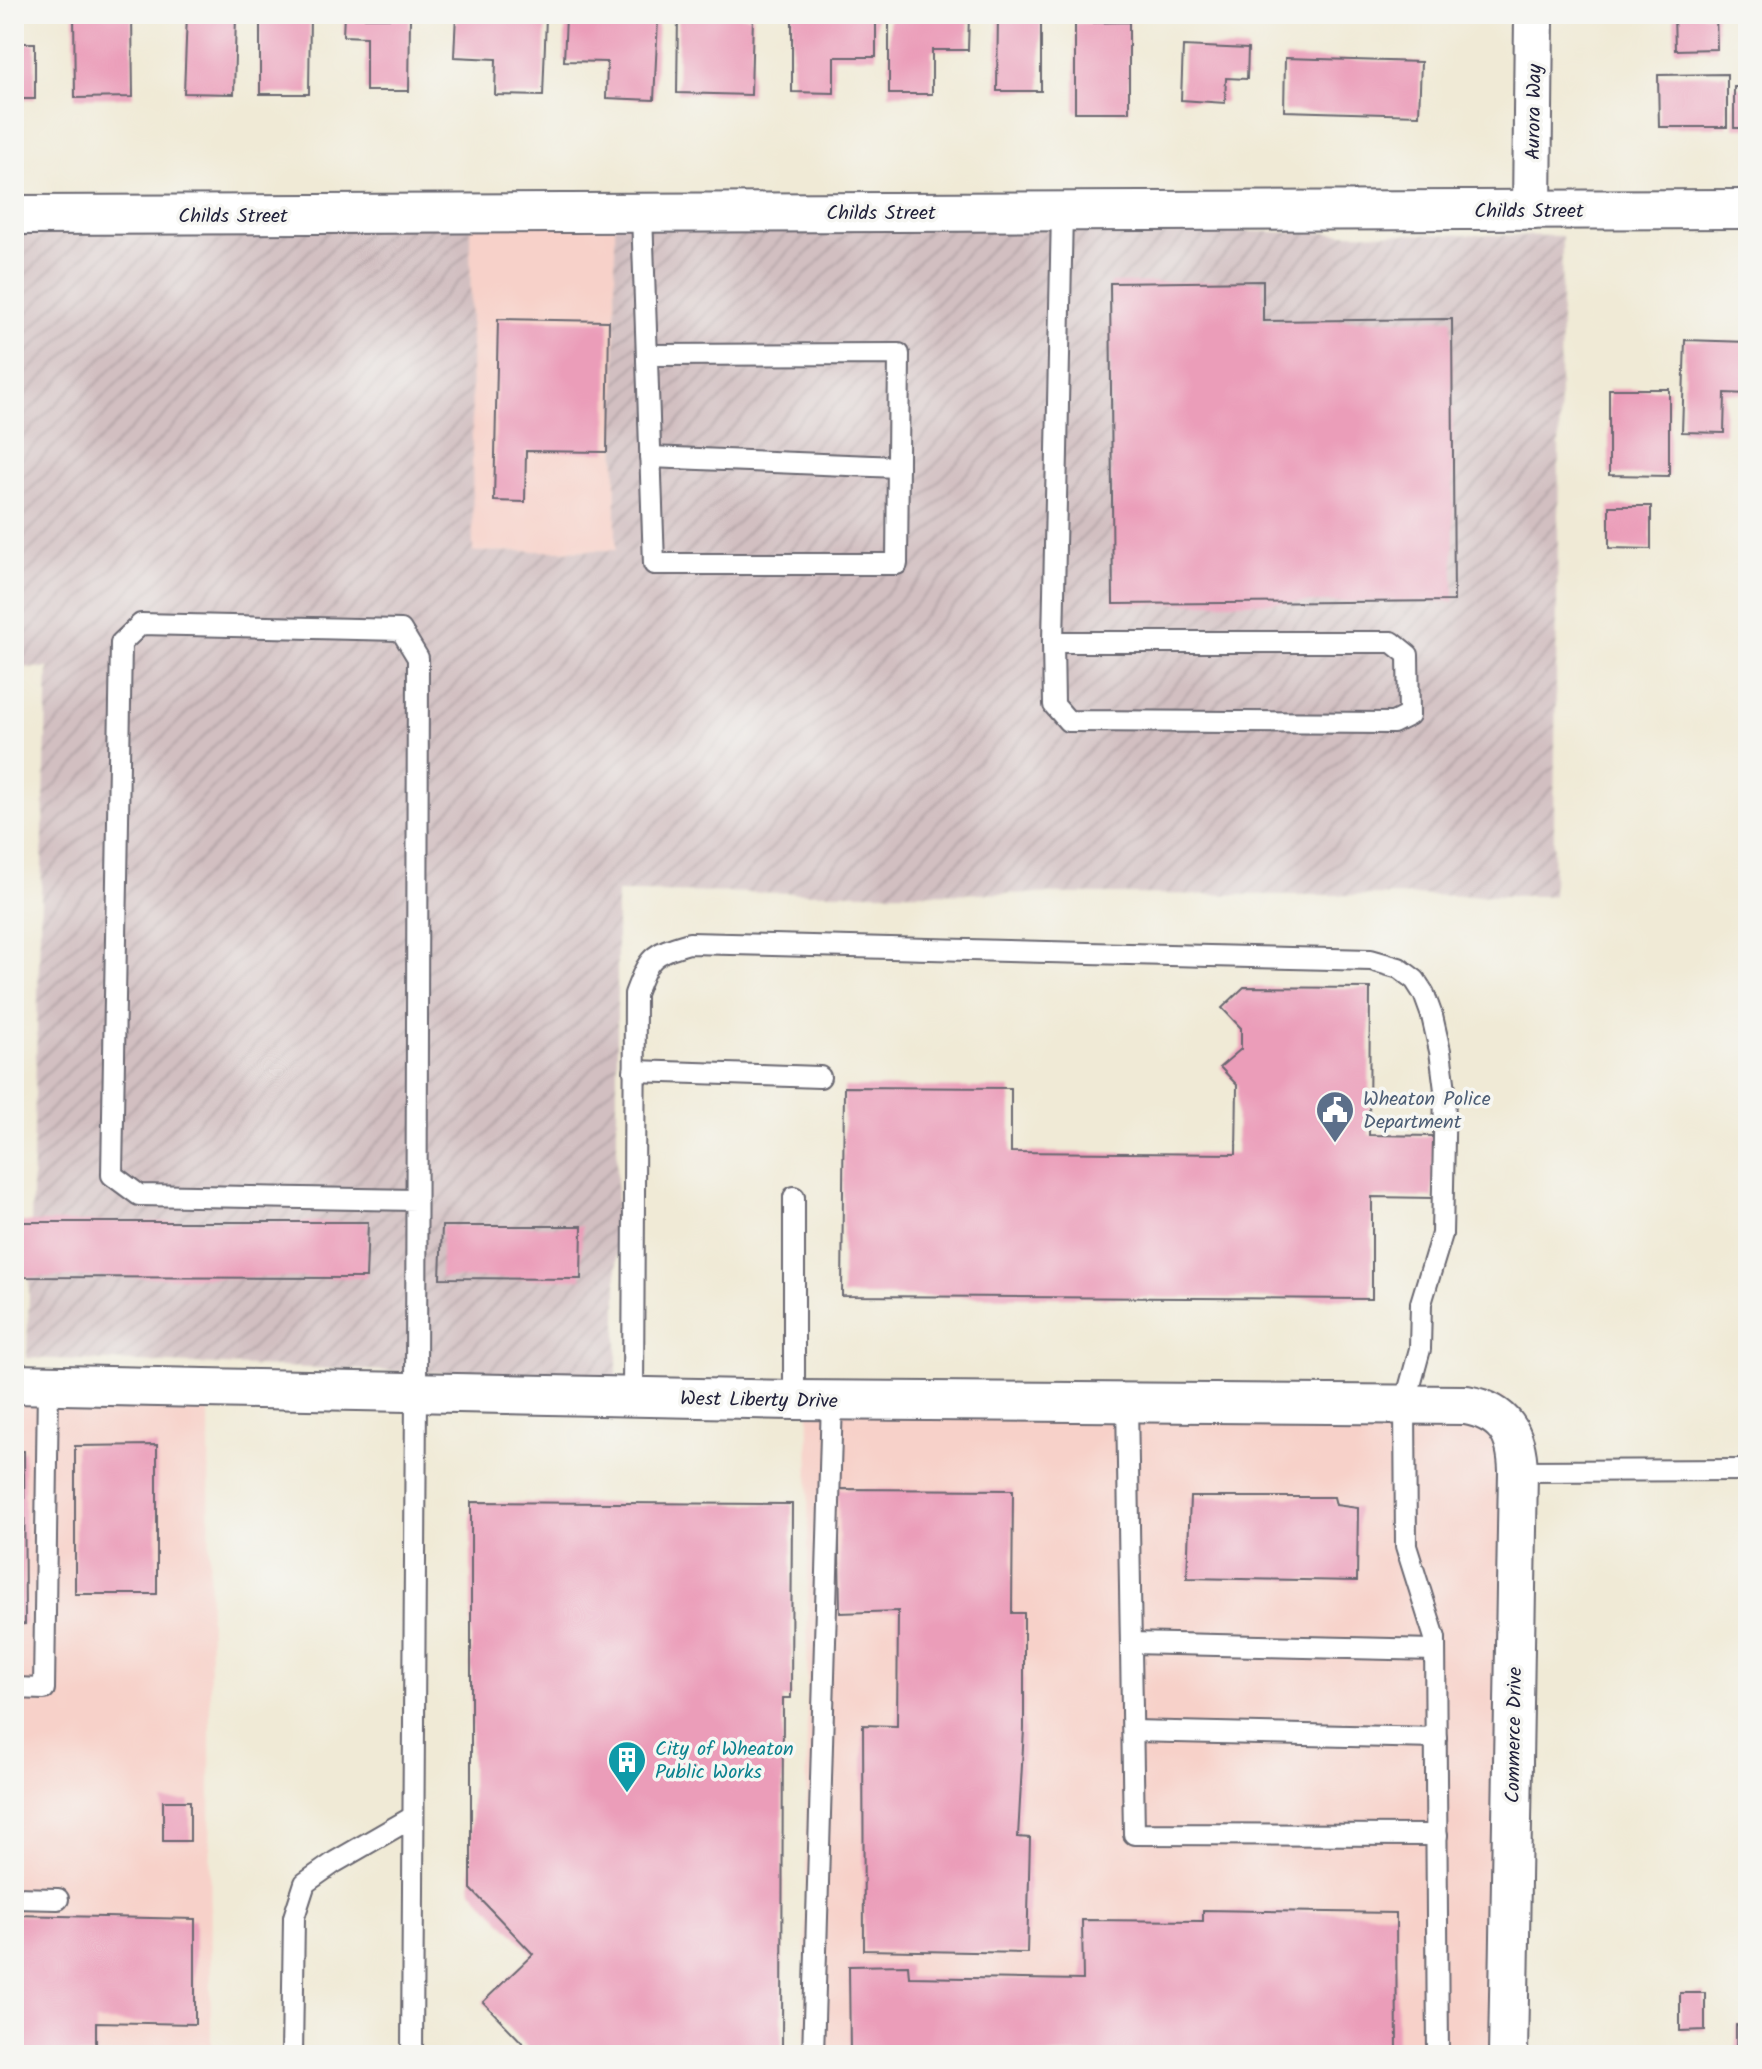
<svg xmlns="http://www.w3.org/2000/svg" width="1762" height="2069" font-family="Kalam,sans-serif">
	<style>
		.built { fill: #f7d1c9 }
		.industrial { fill: url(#industrial-furrows) }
		.building { fill: #eb9db9 }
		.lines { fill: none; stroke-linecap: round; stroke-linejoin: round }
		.lane-casing { stroke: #6a6871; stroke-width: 24 }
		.street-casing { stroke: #6a6871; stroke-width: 42 }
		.lane { stroke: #fff; stroke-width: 20 }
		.street { stroke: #fff; stroke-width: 38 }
		.labels { text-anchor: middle; stroke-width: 7; stroke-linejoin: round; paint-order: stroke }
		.street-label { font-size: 20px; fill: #22223b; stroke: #f6f6f2 }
		.service-label { font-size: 20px; fill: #4e5e75; stroke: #f6f6f2; text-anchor: start }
		.culture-label { font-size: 20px; fill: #0d838f; stroke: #f6f6f2; text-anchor: start }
	</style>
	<defs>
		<pattern id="industrial-furrows" width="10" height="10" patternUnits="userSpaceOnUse" patternTransform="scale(2)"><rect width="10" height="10" fill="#d2bfc1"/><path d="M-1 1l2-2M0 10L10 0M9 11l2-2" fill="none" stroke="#b4a4a7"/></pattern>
	</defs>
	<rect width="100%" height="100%" fill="#f6f6f2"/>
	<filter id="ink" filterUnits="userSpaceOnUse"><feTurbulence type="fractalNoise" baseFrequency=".0125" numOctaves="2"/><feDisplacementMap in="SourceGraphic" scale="16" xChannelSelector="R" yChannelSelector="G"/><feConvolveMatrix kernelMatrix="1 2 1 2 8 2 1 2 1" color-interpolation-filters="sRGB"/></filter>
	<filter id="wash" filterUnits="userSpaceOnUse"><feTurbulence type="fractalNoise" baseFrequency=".006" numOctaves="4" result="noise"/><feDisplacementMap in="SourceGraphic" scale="32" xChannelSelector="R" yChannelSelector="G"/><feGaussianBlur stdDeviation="1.8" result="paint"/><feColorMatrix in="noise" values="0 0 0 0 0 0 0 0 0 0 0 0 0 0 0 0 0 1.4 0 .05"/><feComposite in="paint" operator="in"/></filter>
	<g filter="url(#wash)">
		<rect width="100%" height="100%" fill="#f0ead6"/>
		<g class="built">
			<path d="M 615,223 L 616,550 L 472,552 L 470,224 Z"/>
			<path d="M 809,1386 L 1505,1398 L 1494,2055 L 805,2055 Z"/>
			<path d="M 14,1389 L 209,1393 L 211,2055 L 14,2055 Z"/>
		</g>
		<path class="industrial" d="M 615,223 L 1562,236 L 1553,896 L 617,892 L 617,1379 L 27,1358 L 48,668 L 14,667 L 14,229 L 470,224 L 473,552 L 616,550 Z"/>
		<g id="blocks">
			<g class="building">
				<path d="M 74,14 L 132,14 L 133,97 L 75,98 Z"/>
				<path d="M 187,14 L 236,14 L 234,94 L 184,93 Z"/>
				<path d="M 260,14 L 310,14 L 309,94 L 260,94 Z"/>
				<path d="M 344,14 L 365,14 L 365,18 L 410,18 L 409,91 L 366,91 L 366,37 L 343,36 Z"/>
				<path d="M 456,14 L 546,17 L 543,96 L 495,95 L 496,59 L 454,57 Z"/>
				<path d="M 678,14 L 753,16 L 751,95 L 677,93 Z"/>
				<path d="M 792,14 L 876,14 L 876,57 L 834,57 L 834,93 L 792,92 Z"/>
				<path d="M 889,14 L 969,14 L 968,50 L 932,50 L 932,94 L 889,94 Z"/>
				<path d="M 998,14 L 1041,14 L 1041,91 L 997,91 Z"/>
				<path d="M 1674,14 L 1716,14 L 1717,49 L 1675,50 Z"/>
				<path d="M 566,17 L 658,20 L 654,100 L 606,98 L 607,62 L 564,61 Z"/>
				<path d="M 1129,22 L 1129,112 L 1075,112 L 1075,23 Z"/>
				<rect x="14" y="43" width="21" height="56"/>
				<path d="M 1183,46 L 1248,49 L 1247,79 L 1226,78 L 1225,103 L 1181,100 Z"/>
				<path d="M 1285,58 L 1421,62 L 1419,115 L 1284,111 Z"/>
				<path d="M 1727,74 L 1727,127 L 1659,127 L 1658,75 Z"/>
				<rect x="1734" y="87" width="14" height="41"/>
				<path d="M 1263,281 L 1263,321 L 1452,319 L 1454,601 L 1113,604 L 1110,283 Z"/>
				<path d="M 498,319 L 609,321 L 607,452 L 526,451 L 525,502 L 494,501 Z"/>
				<path d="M 1685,340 L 1748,342 L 1748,394 L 1725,393 L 1724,433 L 1682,432 Z"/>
				<path d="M 1609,389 L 1669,389 L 1669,476 L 1609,475 Z"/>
				<path d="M 1609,506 L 1651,506 L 1651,549 L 1609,548 Z"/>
				<path d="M 1244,987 L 1370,988 L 1369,1135 L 1434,1136 L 1433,1198 L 1372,1197 L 1372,1299 L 842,1296 L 844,1087 L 1011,1088 L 1011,1152 L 1236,1154 L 1237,1085 L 1220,1067 L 1241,1049 L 1241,1028 L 1222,1008 Z"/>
				<path d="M 17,1222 L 368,1222 L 366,1278 L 15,1277 Z"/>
				<path d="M 442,1226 L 582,1226 L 581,1279 L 440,1278 Z"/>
				<path d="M 157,1445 L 157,1594 L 75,1594 L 75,1446 Z"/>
				<path d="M 14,1451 L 24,1451 L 25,1624 L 14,1625 Z"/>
				<path d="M 838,1489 L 1013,1490 L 1012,1613 L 1024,1613 L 1024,1729 L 1018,1837 L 1030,1838 L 1027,1953 L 864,1950 L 863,1725 L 897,1726 L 898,1611 L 840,1613 Z"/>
				<path d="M 1190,1497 L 1334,1497 L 1336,1505 L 1358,1508 L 1357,1581 L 1187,1578 Z"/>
				<path d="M 471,1502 L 792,1504 L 791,1698 L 783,1698 L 782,2055 L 534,2055 L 483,2002 L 533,1954 L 471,1889 Z"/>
				<rect x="163" y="1801" width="27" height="40"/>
				<path d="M 1203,1910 L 1396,1913 L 1397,2055 L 850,2055 L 849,1966 L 908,1965 L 909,1977 L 1083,1980 L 1082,1920 L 1203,1921 Z"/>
				<path d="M 14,1915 L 195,1919 L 195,2024 L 96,2022 L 96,2055 L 14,2055 Z"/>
				<path d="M 1680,1993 L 1705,1993 L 1705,2030 L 1680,2031 Z"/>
				<path d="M 1736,2025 L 1748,2026 L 1748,2055 L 1736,2055 Z"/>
			</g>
		</g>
	</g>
	<g filter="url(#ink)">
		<use href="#blocks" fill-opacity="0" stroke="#6a6871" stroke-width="2"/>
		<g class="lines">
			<defs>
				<g id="lane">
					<path d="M 642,214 L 654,564 L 897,564 L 899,354 L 647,355"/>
					<path d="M 650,457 L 898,467"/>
					<path d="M 1053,642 L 1054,705 L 1068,721 L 1393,723 L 1409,715 L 1408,655 L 1392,642 L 1053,642 L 1062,212"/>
					<path d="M 634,1071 L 820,1077"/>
					<path d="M 794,1197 L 794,1400"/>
					<path d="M 633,1396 L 635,994 C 649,957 651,954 689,943 L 1371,960 L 1399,968 L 1415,980 L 1424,994 L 1432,1016 L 1440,1051 L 1445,1090 L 1442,1234 L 1421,1303 L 1420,1349 L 1405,1404 L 1406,1546 L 1435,1638 L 1438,2055"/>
					<path d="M 1127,1402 L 1134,1834 L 1437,1835"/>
					<path d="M 1518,1471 L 1748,1470"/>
					<path d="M 1131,1643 L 1435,1650"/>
					<path d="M 14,1688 L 44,1689 L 48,1385"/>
					<path d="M 1133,1731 L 1436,1738"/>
					<path d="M 14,1898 L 58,1899"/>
					<path d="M 292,2055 L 294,1917 L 305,1883 L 335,1862 L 413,1817"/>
					<path d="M 412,2055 L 416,1392 C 416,1147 417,902 418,658 L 401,630 L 141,624 L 121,643 L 112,1175 L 139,1195 L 416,1200"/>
					<path d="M 813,2055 L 832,1400"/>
				</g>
				<g id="street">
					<path d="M 1532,210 L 1534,14"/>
					<path d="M 14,215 L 1748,209"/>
					<path d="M 14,1384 L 794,1400 L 1466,1405 C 1505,1412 1517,1434 1518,1471 L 1508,2055"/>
				</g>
			</defs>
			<use href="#lane" class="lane-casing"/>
			<use href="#street" class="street-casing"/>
			<use href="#lane" class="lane"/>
			<use href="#street" class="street"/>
		</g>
	</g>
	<defs>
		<symbol id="civic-pin" viewBox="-11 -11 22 30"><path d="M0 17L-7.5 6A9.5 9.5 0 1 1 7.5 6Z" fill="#5c6f8a" stroke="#f6f6f2"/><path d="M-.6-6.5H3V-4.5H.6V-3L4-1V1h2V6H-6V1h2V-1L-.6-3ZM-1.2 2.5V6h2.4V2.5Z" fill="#fff"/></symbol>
		<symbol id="building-pin" viewBox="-11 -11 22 30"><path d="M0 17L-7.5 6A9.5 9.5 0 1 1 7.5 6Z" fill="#0f9aa8" stroke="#f6f6f2"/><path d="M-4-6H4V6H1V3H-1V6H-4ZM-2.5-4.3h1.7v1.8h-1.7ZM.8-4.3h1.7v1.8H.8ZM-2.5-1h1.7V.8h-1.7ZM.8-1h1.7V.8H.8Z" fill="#fff"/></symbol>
	</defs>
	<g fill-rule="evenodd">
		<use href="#civic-pin" x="1313" y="1088" width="44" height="60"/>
		<use href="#building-pin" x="605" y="1738" width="44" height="60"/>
	</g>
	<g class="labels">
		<g class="street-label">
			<text transform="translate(1533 112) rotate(-89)" y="7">Aurora Way</text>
			<text x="1529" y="217">Childs Street</text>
			<text x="881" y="219">Childs Street</text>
			<text x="233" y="222">Childs Street</text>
			<text transform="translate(759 1399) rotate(1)" y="7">West Liberty Drive</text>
			<text transform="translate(1513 1735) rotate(-89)" y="7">Commerce Drive</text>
		</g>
		<g class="service-label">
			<text x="1363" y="1105">Wheaton Police<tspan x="1363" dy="23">Department</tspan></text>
		</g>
		<g class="culture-label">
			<text x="655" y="1755">City of Wheaton<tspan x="655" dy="23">Public Works</tspan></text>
		</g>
	</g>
	<rect width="1762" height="2069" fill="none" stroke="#f6f6f2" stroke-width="48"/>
</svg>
